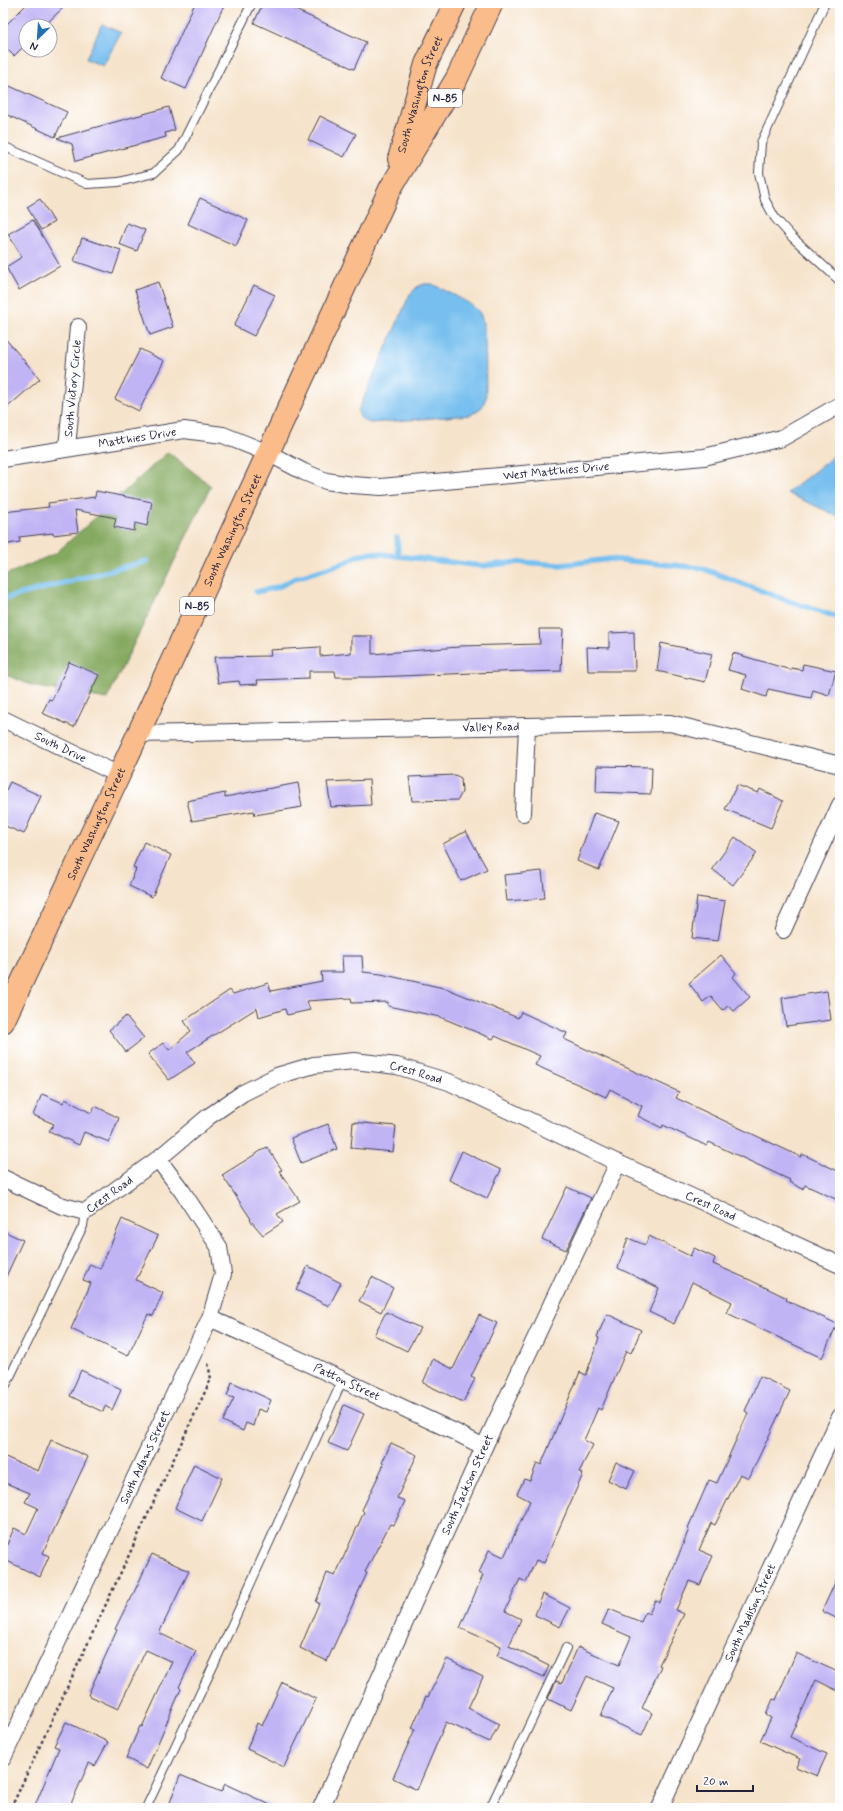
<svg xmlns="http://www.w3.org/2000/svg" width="843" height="1811" font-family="Mynerve,sans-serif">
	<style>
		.forest { fill: #84a95f; stroke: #53664d }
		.water { fill: #77bfef; stroke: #4c7095 }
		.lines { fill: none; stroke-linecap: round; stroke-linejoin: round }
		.stream { stroke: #77bfef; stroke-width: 5.5 }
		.building { fill: #c1b4f4 }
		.lane-casing { stroke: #423f51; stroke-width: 10 }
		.street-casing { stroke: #423f51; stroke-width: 18 }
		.primary-casing { stroke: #423f51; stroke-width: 24 }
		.path { stroke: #423f51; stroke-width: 2.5; stroke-dasharray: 3 3; stroke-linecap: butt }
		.lane { stroke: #fff; stroke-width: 8 }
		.street { stroke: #fff; stroke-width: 16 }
		.primary { stroke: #fabc8b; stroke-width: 22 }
		.labels { text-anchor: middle; stroke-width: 3; stroke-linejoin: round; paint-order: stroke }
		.shield { fill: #fff; stroke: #646476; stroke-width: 1 }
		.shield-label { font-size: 11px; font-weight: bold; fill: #22223b }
		.street-label { font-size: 12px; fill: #22223b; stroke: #fff }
	</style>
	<rect width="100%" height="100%" fill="#fff"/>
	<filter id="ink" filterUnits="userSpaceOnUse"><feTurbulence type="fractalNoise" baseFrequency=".025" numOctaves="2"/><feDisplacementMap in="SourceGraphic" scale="8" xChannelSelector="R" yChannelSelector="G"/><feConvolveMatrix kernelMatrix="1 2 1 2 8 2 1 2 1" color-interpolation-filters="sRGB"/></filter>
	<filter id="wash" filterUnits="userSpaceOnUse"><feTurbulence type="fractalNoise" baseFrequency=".012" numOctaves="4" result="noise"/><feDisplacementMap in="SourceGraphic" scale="16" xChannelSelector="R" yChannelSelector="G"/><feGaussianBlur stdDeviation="0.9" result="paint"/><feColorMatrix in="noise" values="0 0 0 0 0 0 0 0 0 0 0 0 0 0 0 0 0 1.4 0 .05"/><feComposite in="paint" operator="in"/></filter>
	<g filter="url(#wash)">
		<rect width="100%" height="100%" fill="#f6e3cb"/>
		<path class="forest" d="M 168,452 L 211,486 L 107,699 L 36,687 L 3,674 L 3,576 L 56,553 Z"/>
		<g class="water">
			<path d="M 102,24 L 121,33 L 103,66 L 86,59 Z"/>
			<path d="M 424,284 L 432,284 C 443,290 473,303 479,312 C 488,325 485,381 486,398 L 482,407 L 471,415 L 371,423 C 363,421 360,419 358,411 L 410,294 L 417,287 Z"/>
			<path d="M 840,451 L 840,517 L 787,493 Z"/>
		</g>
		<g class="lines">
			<g class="stream">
				<path d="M 397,538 L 398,556"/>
				<path d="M 256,592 L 278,587 L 296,578 L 347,562 L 357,556 L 373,553 L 482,566 L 520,562 L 561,565 L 610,559 L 701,568 L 783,599 L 840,618"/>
				<path d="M 3,599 L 147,561"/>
			</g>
		</g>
		<g id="blocks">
			<g class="building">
				<path d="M 28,3 L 68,3 L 44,26 L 26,26 L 26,44 L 14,56 L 3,45 L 3,28 Z"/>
				<path d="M 195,3 L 225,3 L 186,89 L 161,78 Z"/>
				<path d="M 263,3 L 280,3 L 366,42 L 354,69 L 254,23 Z"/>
				<path d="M 3,83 L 67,112 L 55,137 L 3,113 Z"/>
				<path d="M 169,107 L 175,130 L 165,133 L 166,137 L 76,161 L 72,144 L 57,138 Z"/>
				<path d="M 320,116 L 356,134 L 344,157 L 308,140 Z"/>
				<path d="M 200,198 L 248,220 L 236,246 L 188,224 Z"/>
				<path d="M 40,199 L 54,222 L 41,230 L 27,207 Z"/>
				<path d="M 33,220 L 60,266 L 19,290 L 6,267 L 22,257 L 8,234 Z"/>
				<path d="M 127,223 L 145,230 L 137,251 L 119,244 Z"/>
				<path d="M 82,238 L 121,250 L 113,274 L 74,261 Z"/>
				<path d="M 158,282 L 173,327 L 150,335 L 135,290 Z"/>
				<path d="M 254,285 L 275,295 L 254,336 L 234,326 Z"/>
				<path d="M 3,336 L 40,379 L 3,411 Z"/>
				<path d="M 140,349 L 164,361 L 139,411 L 115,399 Z"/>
				<path d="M 96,491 L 152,502 L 147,526 L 135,523 L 134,531 L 114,527 L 116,518 L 75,510 L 78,532 L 53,535 L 53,533 L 19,537 L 20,542 L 3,545 L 3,512 L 49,507 L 48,503 L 95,497 Z"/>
				<path d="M 539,629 L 563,629 L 561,671 L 525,672 L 524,671 L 374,677 L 336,677 L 335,671 L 309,671 L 309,678 L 257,680 L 258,684 L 240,685 L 239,681 L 218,683 L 214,657 L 271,656 L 270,650 L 320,647 L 320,656 L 351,653 L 351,636 L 372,636 L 372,654 L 459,647 L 459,646 L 540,644 Z"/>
				<path d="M 634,632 L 635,671 L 588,671 L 587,647 L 609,648 L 609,633 Z"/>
				<path d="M 661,643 L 712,654 L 705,682 L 657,671 Z"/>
				<path d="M 733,653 L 791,670 L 791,668 L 802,670 L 803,664 L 836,671 L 829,695 L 813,690 L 811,698 L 768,689 L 766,697 L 742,689 L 746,675 L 728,670 Z"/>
				<path d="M 69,662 L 99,675 L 74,727 L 42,713 L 49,699 L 52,700 Z"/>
				<path d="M 597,766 L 652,767 L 651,794 L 596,792 Z"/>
				<path d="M 455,775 L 461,778 L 462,792 L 458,800 L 412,801 L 409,777 Z"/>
				<path d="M 369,780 L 371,805 L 331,807 L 327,782 Z"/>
				<path d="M 10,782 L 41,796 L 24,834 L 3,825 L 3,796 Z"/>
				<path d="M 298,783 L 302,807 L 255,815 L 254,811 L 192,821 L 187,801 L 225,793 L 225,797 Z"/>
				<path d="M 737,785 L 758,793 L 760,789 L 783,801 L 771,828 L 725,809 Z"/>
				<path d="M 594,813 L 619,821 L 599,870 L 577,861 Z"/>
				<path d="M 466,831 L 487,869 L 461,881 L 443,844 Z"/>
				<path d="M 735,837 L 757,853 L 733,885 L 712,869 Z"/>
				<path d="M 144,842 L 171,855 L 152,897 L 129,886 L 136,869 L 133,867 Z"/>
				<path d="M 542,871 L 545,898 L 507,901 L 504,875 Z"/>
				<path d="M 697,897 L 725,901 L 718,941 L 692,938 Z"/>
				<path d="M 721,955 L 736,973 L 733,977 L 750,997 L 734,1011 L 728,1006 L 723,1010 L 711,996 L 703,1002 L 689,983 Z"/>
				<path d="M 342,956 L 362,956 L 363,972 L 381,974 L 448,989 L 518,1018 L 521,1012 L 567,1033 L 564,1039 L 679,1092 L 676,1098 L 801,1157 L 802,1154 L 840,1172 L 840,1201 L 805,1185 L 803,1189 L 789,1182 L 790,1180 L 709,1142 L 707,1146 L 663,1125 L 662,1128 L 638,1116 L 642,1106 L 610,1089 L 606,1097 L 535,1065 L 540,1056 L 495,1036 L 493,1039 L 440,1017 L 388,1006 L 388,1002 L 352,1003 L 351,998 L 307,1001 L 310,1010 L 287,1015 L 285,1009 L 259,1017 L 257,1008 L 187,1052 L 195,1063 L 169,1080 L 148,1054 L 163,1043 L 169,1050 L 191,1031 L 184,1021 L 230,990 L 233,994 L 268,983 L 271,991 L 322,981 L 321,972 L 343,972 Z"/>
				<path d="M 827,991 L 831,1020 L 786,1026 L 782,998 Z"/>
				<path d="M 126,1016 L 144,1038 L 126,1052 L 109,1030 Z"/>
				<path d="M 42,1094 L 63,1103 L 65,1099 L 91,1113 L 95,1106 L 119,1118 L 109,1142 L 84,1132 L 79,1145 L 49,1131 L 54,1124 L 33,1115 Z"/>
				<path d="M 353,1122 L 396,1126 L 393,1152 L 351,1148 Z"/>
				<path d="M 328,1124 L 337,1149 L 301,1163 L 291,1138 Z"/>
				<path d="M 267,1147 L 282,1170 L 279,1171 L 300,1201 L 277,1214 L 283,1222 L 263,1235 L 250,1220 L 251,1219 L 222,1175 Z"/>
				<path d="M 462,1151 L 501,1170 L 487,1198 L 449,1180 Z"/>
				<path d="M 567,1187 L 591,1198 L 566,1250 L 542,1239 Z"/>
				<path d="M 122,1219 L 158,1236 L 136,1280 L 163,1293 L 153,1316 L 148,1314 L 128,1356 L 71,1329 L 91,1283 L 83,1280 L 90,1264 L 100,1269 Z"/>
				<path d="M 3,1231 L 23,1240 L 3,1283 Z"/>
				<path d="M 649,1236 L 690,1256 L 694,1248 L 715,1258 L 713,1264 L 750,1280 L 787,1298 L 786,1300 L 837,1324 L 822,1358 L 727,1313 L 732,1302 L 692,1282 L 674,1324 L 649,1312 L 659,1288 L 618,1268 L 628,1238 L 645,1245 Z"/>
				<path d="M 308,1266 L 341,1283 L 329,1306 L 296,1290 Z"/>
				<path d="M 372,1277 L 393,1288 L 381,1312 L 359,1301 Z"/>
				<path d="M 386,1312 L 420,1328 L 407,1351 L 374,1335 Z"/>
				<path d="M 607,1314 L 641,1330 L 631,1353 L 626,1351 L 601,1410 L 598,1408 L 584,1440 L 593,1445 L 579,1472 L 583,1474 L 544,1563 L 536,1560 L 526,1582 L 520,1579 L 505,1611 L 521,1619 L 509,1646 L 549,1666 L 544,1677 L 497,1656 L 501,1646 L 460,1628 L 483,1575 L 479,1573 L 489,1550 L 504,1557 L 530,1501 L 517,1494 L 524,1479 L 530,1481 L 537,1463 L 541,1465 L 580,1372 L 586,1375 L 599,1338 L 597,1337 Z"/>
				<path d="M 479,1315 L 497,1323 L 471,1377 L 475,1379 L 463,1402 L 423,1383 L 433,1359 L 453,1369 Z"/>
				<path d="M 81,1370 L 121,1390 L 112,1410 L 105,1406 L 103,1412 L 70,1396 Z"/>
				<path d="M 760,1376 L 790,1391 L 749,1478 L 740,1474 L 715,1525 L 711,1523 L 699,1550 L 713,1556 L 700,1585 L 689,1581 L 676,1610 L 684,1614 L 659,1665 L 661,1666 L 642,1708 L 652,1713 L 642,1735 L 601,1716 L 613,1688 L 587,1676 L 571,1710 L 548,1699 L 556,1681 L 562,1683 L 578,1647 L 619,1665 L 631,1637 L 602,1624 L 609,1609 L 641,1622 L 645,1612 L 649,1614 L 655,1600 L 660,1602 L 689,1529 L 688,1528 L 709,1480 L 717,1483 L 748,1413 L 745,1411 Z"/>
				<path d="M 232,1382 L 271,1400 L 266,1412 L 258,1409 L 253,1426 L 246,1423 L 243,1431 L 223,1421 L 234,1398 L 227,1396 Z"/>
				<path d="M 344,1405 L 364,1414 L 347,1451 L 328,1443 Z"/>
				<path d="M 51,1440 L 88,1457 L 43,1553 L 49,1556 L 40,1577 L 3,1559 L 3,1554 L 14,1528 L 26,1534 L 38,1508 L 25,1502 L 30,1493 L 3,1482 L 3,1456 L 38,1471 Z"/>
				<path d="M 391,1443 L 417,1455 L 397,1498 L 405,1501 L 394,1525 L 390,1524 L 365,1572 L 367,1573 L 327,1661 L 300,1648 L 319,1603 L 316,1602 L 327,1573 L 335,1576 L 364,1512 L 362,1510 L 384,1464 L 382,1463 Z"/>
				<path d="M 616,1462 L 635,1471 L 626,1489 L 608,1480 Z"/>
				<path d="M 194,1464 L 222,1478 L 202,1521 L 175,1508 Z"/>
				<path d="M 152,1554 L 189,1571 L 159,1633 L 196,1651 L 179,1687 L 181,1689 L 147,1769 L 126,1758 L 140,1726 L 142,1727 L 172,1662 L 146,1650 L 118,1709 L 88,1695 L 117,1630 L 115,1629 L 129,1601 L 130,1601 Z"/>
				<path d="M 840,1572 L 840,1620 L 822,1611 Z"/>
				<path d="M 543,1594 L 570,1608 L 560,1627 L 535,1615 Z"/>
				<path d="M 796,1653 L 840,1673 L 840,1692 L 816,1680 L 790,1737 L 827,1754 L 817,1776 L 796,1767 L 800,1759 L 760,1741 L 771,1718 L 766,1715 L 773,1699 L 776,1700 Z"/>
				<path d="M 447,1659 L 483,1677 L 468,1708 L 499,1724 L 490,1742 L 446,1722 L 417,1790 L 393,1778 L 415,1729 L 412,1728 L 426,1696 L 428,1697 Z"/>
				<path d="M 282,1682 L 316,1699 L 284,1767 L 247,1749 L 257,1723 L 262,1726 Z"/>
				<path d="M 66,1722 L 108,1742 L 95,1766 L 89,1763 L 69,1808 L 34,1808 L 59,1748 L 54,1746 Z"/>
				<path d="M 180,1775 L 221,1792 L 225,1784 L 277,1808 L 168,1808 Z"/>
			</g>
		</g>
	</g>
	<g filter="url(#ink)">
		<use href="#blocks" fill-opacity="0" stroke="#423f51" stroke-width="1"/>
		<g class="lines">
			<defs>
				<g id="lane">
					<path d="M 825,3 L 761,143 L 759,173 L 765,200 L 775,218 L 792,237 L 840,281"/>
					<path d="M 3,146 L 87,184 L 119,182 L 154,173 L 179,150 L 252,3"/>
					<path d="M 3,1391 L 83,1226 L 85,1212"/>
					<path d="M 146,1808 L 216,1660 L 343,1379"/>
					<path d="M 490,1808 L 566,1648"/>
				</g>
				<g id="street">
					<path id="s1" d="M 67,448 L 78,327"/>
					<path id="s2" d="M 3,459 L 184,430 L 223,435 L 268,453 L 304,472 L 326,481 L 352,485 L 381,487 L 704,457 L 782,438 L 840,405"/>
					<path id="s3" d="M 3,719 L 119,775"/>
					<path id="s4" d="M 138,734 L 670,723 L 840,765"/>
					<path d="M 523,813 L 527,727"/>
					<path d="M 783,930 L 840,805"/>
					<path id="s5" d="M 3,1178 L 60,1205 L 85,1212 L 158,1159 L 208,1117 L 243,1093 L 277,1076 L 314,1065 L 354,1061 L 397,1066 L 449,1082 L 618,1163 L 840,1265"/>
					<path id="s6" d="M 210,1318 L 455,1432 L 484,1447"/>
					<path id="s7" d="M 3,1758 L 210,1318 L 223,1274 L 219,1247 L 182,1191 L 158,1159"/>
					<path id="s8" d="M 321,1808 L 484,1447 L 618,1163"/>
					<path id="s9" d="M 660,1808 L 840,1417"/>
				</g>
				<g id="primary">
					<path id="s10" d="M 399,159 L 426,64 L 455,3"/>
					<path id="s11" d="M 3,1022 L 119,775 L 390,189 L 457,78 L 492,3"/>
				</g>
			</defs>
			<use href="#lane" class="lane-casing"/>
			<use href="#street" class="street-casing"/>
			<use href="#primary" class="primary-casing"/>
			<path class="path" d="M 11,1808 L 211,1379 L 208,1363"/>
			<use href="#lane" class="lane"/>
			<use href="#street" class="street"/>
			<use href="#primary" class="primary"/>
		</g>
	</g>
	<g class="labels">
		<g class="shield">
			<rect x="428" y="89" width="34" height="18" rx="3"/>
			<rect x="180" y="597" width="34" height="18" rx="3"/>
		</g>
		<g class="shield-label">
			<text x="445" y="102">N-85</text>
			<text x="197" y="610">N-85</text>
		</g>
		<g class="street-label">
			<text dy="4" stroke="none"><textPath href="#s10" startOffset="68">South Washington Street</textPath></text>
			<text dy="4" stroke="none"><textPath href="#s1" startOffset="60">South Victory Circle</textPath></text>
			<text dy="4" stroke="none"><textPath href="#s2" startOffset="136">Matthies Drive</textPath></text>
			<text dy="4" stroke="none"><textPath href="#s2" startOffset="567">West Matthies Drive</textPath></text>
			<text dy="4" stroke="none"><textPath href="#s11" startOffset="543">South Washington Street</textPath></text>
			<text dy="4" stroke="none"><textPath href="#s4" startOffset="353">Valley Road</textPath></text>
			<text dy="4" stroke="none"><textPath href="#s3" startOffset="64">South Drive</textPath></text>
			<text dy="4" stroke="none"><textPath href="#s11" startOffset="219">South Washington Street</textPath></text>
			<text dy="4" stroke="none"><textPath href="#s5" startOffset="467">Crest Road</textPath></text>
			<text dy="4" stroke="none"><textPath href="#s5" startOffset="119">Crest Road</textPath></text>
			<text dy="4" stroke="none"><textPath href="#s5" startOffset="791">Crest Road</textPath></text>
			<text dy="4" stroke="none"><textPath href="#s6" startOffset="151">Patton Street</textPath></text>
			<text dy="4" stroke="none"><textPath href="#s7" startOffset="333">South Adams Street</textPath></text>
			<text dy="4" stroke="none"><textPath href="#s8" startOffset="355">South Jackson Street</textPath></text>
			<text dy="4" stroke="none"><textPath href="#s9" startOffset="215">South Madison Street</textPath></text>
		</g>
	</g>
	<rect width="843" height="1811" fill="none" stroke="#fff" stroke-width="16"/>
	<g transform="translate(38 38) rotate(205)"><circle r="19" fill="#ffffff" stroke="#a7a7b1"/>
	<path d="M0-3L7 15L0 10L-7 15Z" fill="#1f6fb2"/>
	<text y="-6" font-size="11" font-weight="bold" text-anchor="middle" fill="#22223b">N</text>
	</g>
	<path d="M697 1785v6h56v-6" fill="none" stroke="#22223b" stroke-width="2"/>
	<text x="703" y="1785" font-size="12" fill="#22223b" stroke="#ffffff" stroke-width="3" paint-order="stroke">20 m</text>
</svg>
